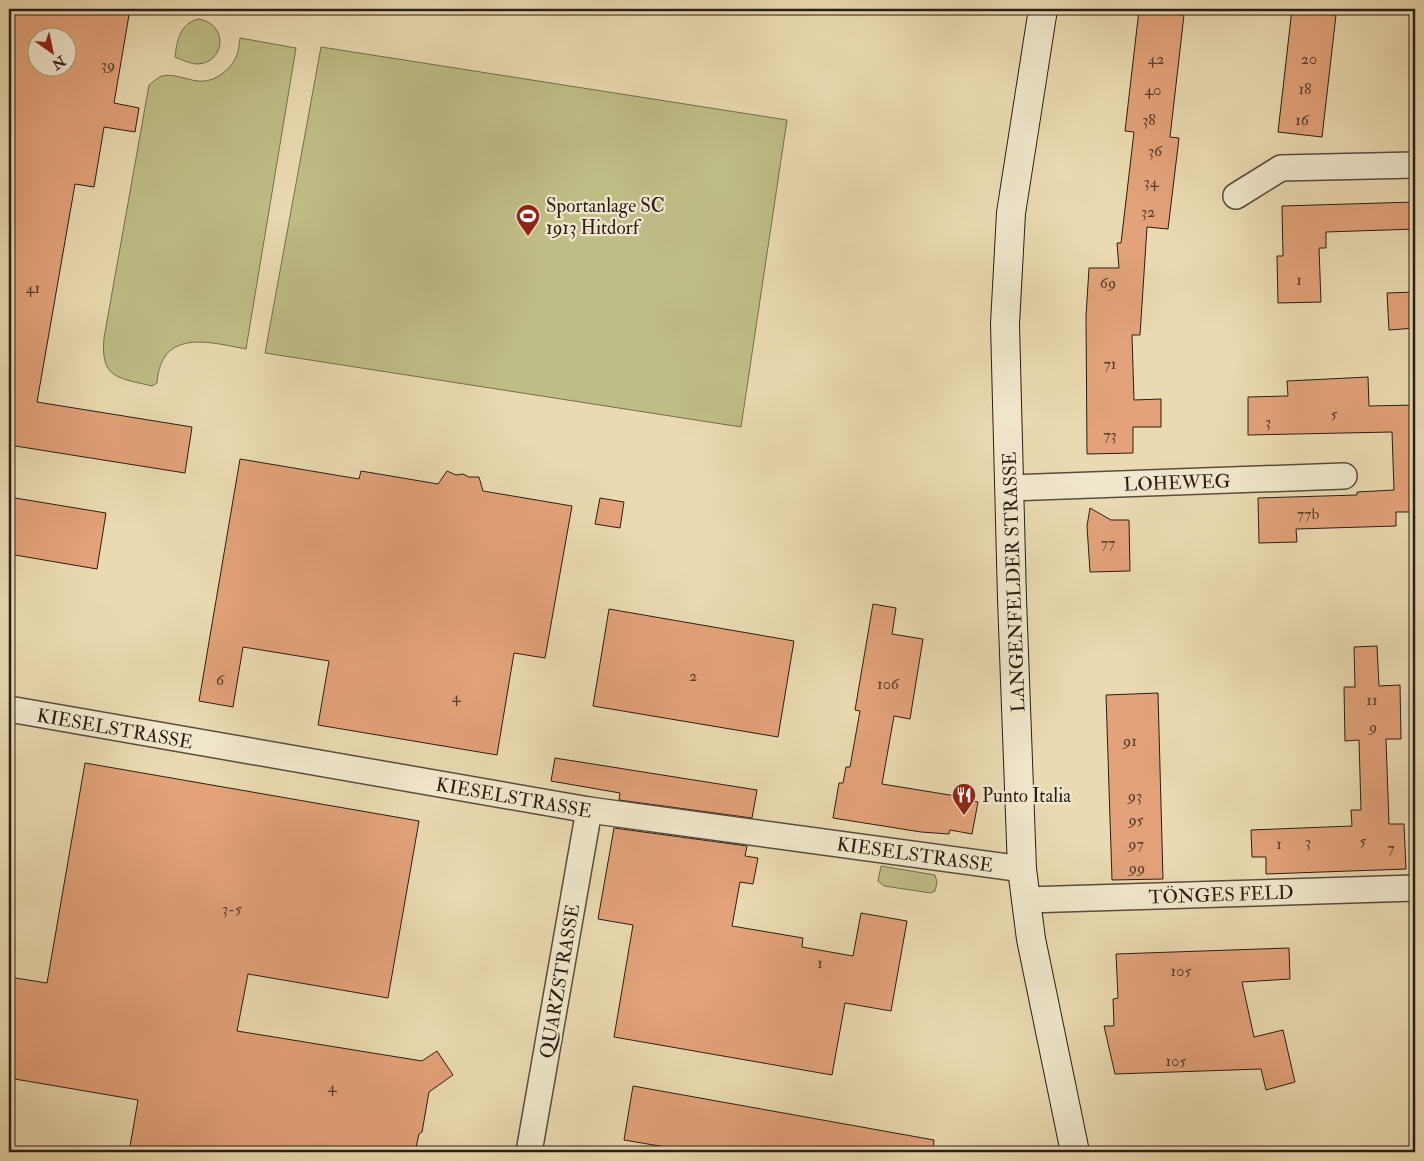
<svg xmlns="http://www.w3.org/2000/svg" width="1424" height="1161" font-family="'IM FELL Double Pica',serif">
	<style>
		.green { fill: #bfbd86; stroke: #746d4e }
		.building { fill: #e3a279; stroke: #2a1d16; fill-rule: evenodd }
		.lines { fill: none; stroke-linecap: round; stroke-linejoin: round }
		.street-casing { stroke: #5a4c3d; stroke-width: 28 }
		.secondary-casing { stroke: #2a1d16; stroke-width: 30 }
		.street { stroke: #f1e7cc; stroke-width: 25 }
		.secondary { stroke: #f1e7cc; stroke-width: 28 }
		.labels { text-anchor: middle; stroke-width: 4.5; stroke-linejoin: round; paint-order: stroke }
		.number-label { font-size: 16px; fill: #583e2f }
		.poi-label { font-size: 19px; fill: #2a1d16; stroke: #f1e7cc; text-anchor: start }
		.street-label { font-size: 19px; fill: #2a1d16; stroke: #f1e7cc }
	</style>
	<rect width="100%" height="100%" fill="#eadab1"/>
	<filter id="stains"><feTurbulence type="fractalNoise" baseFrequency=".004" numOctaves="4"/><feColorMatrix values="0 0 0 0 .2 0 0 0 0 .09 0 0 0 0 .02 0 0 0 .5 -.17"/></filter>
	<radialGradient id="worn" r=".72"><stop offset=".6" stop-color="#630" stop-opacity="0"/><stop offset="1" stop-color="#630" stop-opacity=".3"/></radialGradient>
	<g class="green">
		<path d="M 199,19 C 228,24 226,62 198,64 C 191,64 182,60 175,57 C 177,40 180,23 199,19 Z"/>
		<path d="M 240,38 L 296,48 L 246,349 C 209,342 161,328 157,383 L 152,386 C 119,378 100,379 104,338 L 149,85 C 153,82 157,78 162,76 C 173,73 187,80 198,81 C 213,83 230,71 236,57 C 239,52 239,44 240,38 Z"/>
		<path d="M 321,47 L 787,120 L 741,427 L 265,353 Z"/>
		<path d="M 881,866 L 935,875 L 937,882 L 935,891 L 931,893 L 884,886 L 878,881 Z"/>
	</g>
	<g class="building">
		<path d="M 9,9 L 130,9 L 114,103 L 139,108 L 135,132 L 104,127 L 94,187 L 75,184 L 37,402 L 192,427 L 185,473 L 9,445 ZM 38,38 L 68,38 L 68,68 L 38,68 Z"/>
		<path d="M 1292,9 L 1328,9 L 1328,14 L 1336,15 L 1322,137 L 1278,132 Z"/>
		<path d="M 1139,10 L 1184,15 L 1170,137 L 1179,138 L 1168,229 L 1147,227 L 1140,335 L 1132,335 L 1134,400 L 1161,399 L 1161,427 L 1133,427 L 1133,453 L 1087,454 L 1086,316 L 1089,268 L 1119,268 L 1117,243 L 1121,243 L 1134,132 L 1125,131 Z"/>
		<path d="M 1415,202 L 1415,229 L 1326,232 L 1326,248 L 1319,248 L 1321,302 L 1278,303 L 1277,256 L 1283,256 L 1282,206 Z"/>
		<path d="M 1415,292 L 1415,328 L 1389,330 L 1387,293 Z"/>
		<path d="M 1368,377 L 1369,406 L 1415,405 L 1415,512 L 1396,512 L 1396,526 L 1296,529 L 1297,542 L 1259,543 L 1258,498 L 1357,495 L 1357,492 L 1394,490 L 1392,432 L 1248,435 L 1248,397 L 1288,396 L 1287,381 Z"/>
		<path d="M 240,459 L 359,479 L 361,471 L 438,484 L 447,471 L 456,475 L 463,474 L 469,477 L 479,477 L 483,491 L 572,506 L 545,658 L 514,653 L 497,755 L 318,725 L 329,661 L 243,647 L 233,707 L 199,701 Z"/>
		<path d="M 9,497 L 106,513 L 97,569 L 9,554 Z"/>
		<path d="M 600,498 L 624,502 L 620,528 L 595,524 Z"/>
		<path d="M 1090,508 L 1111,520 L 1129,520 L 1130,571 L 1090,572 L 1087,526 Z"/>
		<path d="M 873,604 L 896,608 L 892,634 L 923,639 L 910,719 L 894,716 L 882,784 L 956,796 L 955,798 L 978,802 L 972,834 L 950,830 L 949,834 L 921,832 L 833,818 L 839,783 L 843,783 L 846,767 L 850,767 L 860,711 L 855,710 Z"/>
		<path d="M 609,609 L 794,641 L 778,737 L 593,706 Z"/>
		<path d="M 1377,646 L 1379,686 L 1400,685 L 1401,739 L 1386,739 L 1389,824 L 1404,824 L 1406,869 L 1266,874 L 1266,857 L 1252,857 L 1251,830 L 1352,826 L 1351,810 L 1361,810 L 1359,740 L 1345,741 L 1344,687 L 1355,687 L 1354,647 Z"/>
		<path d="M 1158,693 L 1163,879 L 1112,880 L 1106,695 Z"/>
		<path d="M 555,758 L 757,790 L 752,818 L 619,800 L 620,793 L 551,781 Z"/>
		<path d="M 85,763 L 419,821 L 388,998 L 248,974 L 237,1031 L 422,1061 L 437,1051 L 453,1075 L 429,1092 L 422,1132 L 419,1134 L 415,1152 L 129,1152 L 138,1100 L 9,1078 L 9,977 L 47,983 Z"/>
		<path d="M 614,828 L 747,846 L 745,856 L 758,858 L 753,884 L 740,882 L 732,926 L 803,938 L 802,947 L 853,956 L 861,913 L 907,921 L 891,1011 L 845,1003 L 832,1075 L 614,1037 L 633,925 L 598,919 Z"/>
		<path d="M 1289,948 L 1290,979 L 1242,982 L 1254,1037 L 1283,1030 L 1295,1082 L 1266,1090 L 1261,1069 L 1115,1074 L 1104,1026 L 1114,1026 L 1113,999 L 1118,998 L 1116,954 Z"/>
		<path d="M 633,1086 L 934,1140 L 933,1152 L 695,1152 L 624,1140 Z"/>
	</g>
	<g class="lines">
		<defs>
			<g id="street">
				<path d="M 1236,196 L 1281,168 L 1415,165"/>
				<path d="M 1010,488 L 1344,476"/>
				<path d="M 9,709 L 589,810 L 1022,869"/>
				<path d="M 1026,900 L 1415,888"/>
				<path d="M 529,1152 L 589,810"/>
			</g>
			<path id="secondary" d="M 1043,9 L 1011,213 L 1005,324 L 1012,599 L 1022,869 L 1031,939 L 1075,1152"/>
		</defs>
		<use href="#street" class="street-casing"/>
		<use href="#secondary" class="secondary-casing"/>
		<use href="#street" class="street"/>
		<use href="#secondary" class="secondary"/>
	</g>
	<defs>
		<symbol id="stadium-pin" viewBox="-11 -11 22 30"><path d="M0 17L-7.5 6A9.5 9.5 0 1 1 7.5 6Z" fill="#8f2418" stroke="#f1e7cc"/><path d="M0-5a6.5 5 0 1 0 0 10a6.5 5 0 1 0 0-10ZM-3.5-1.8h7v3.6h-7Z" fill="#fff"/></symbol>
		<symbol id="restaurant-pin" viewBox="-11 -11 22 30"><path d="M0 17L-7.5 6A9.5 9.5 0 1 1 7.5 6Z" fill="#8f2418" stroke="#f1e7cc"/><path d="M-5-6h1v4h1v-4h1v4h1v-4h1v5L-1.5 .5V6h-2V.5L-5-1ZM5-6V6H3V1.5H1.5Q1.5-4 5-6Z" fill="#fff"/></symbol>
	</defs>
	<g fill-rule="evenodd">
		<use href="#stadium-pin" x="514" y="202" width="28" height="38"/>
		<use href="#restaurant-pin" x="950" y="781" width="28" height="38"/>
	</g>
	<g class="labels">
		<g class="number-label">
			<text x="1156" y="64">42</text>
			<text x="1309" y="64">20</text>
			<text x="108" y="70">39</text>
			<text x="1305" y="94">18</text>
			<text x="1153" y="95">40</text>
			<text x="1149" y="125">38</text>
			<text x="1302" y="125">16</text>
			<text x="1155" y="156">36</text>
			<text x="1151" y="187">34</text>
			<text x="1148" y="217">32</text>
			<text x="1299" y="285">1</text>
			<text x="1108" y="288">69</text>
			<text x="33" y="293">41</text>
			<text x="1110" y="369">71</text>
			<text x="1334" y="419">5</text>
			<text x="1268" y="427">3</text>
			<text x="1110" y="440">73</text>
			<text x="1308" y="519">77b</text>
			<text x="1108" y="548">77</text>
			<text x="693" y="681">2</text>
			<text x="220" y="685">6</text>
			<text x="888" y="689">106</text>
			<text x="456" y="702">4</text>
			<text x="1372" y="705">11</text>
			<text x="1373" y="732">9</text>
			<text x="1130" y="746">91</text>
			<text x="1135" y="801">93</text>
			<text x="1136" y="825">95</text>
			<text x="1363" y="846">5</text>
			<text x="1308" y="847">3</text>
			<text x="1136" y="849">97</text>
			<text x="1279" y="849">1</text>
			<text x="1391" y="853">7</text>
			<text x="1137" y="873">99</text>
			<text x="232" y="914">3-5</text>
			<text x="820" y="968">1</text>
			<text x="1181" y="976">105</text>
			<text x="1176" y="1066">105</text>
			<text x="332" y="1092">4</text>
		</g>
		<g class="poi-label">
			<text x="546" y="212">Sportanlage SC<tspan x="546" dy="22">1913 Hitdorf</tspan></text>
			<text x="982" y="802">Punto Italia</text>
		</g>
		<g class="street-label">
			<text transform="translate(1177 482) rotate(-2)" y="7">LOHEWEG</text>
			<text transform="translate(1013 582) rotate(-92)" y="7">LANGENFELDER STRASSE</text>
			<text transform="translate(115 728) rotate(10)" y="7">KIESELSTRASSE</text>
			<text transform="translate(514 797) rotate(10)" y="7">KIESELSTRASSE</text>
			<text transform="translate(915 854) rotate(8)" y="7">KIESELSTRASSE</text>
			<text transform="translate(1221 894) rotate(-2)" y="7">TÖNGES FELD</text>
			<text transform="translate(559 981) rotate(-80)" y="7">QUARZSTRASSE</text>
		</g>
	</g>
	<rect width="1424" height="1161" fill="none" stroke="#eadab1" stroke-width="30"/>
	<rect x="10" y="10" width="1404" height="1141" fill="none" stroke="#2a1d16" stroke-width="2.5"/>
	<rect x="15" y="15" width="1394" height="1131" fill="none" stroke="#2a1d16"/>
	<g transform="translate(52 52) rotate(147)"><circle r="24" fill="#f1e7cc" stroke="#a19683"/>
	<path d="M0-4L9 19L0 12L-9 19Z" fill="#8f2418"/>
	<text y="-8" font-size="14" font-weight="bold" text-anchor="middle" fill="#2a1d16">N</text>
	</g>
	<rect width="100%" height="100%" filter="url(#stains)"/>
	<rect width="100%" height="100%" fill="url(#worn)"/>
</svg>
